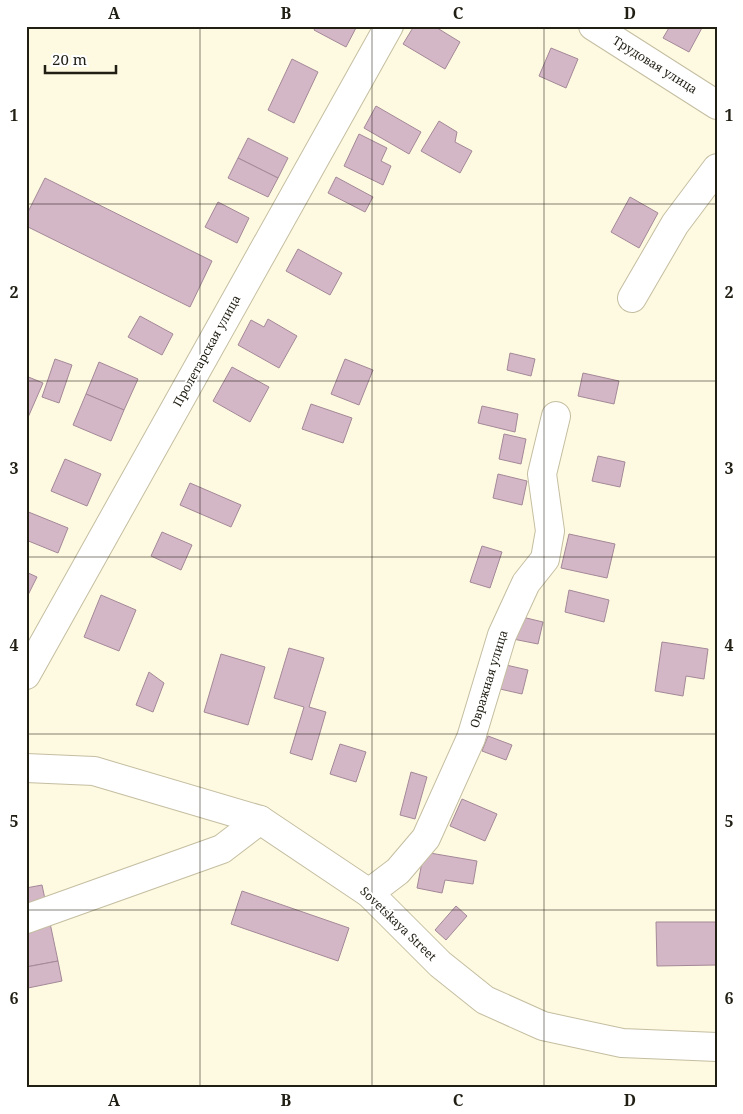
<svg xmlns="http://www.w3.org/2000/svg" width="743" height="1114" font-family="'Noto Serif',serif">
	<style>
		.building { fill: #d4b7c7; stroke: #a48897 }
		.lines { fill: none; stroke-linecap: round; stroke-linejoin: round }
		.minor-casing { stroke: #c4bea1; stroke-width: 30 }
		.minor { stroke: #fff; stroke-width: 28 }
		.grid { fill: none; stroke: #211f14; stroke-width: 1; stroke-opacity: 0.55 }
		.labels { text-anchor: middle; stroke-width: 4; stroke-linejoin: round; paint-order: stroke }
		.street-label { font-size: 12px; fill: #211f14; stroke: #fff }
		.neatline { fill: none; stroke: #211f14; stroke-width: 2 }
		.grid-label { font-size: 16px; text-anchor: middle; font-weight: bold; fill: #211f14 }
	</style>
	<rect width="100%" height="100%" fill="#fef9e1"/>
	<g class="building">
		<path d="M 316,26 L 357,26 L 346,47 L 314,30 Z"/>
		<path d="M 414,26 L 434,26 L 460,42 L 445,69 L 403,44 Z"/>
		<path d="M 670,26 L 703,26 L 689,52 L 663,38 Z"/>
		<path d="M 551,48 L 578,59 L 566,88 L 539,76 Z"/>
		<path d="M 292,59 L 318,72 L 294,123 L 268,110 Z"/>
		<path d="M 376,106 L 421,132 L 409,154 L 364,128 Z"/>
		<path d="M 439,121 L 457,132 L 455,142 L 472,151 L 460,173 L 421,151 Z"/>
		<path d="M 359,134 L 387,148 L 381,161 L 391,166 L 383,185 L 344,166 Z"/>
		<path d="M 248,138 L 288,158 L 278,178 L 238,158 Z"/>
		<path d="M 238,158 L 278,178 L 268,197 L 228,178 Z"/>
		<path d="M 336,177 L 373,197 L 365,212 L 328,193 Z"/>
		<path d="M 45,178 L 212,261 L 190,307 L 26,226 L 26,216 Z"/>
		<path d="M 630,197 L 658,213 L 639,248 L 611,232 Z"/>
		<path d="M 218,202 L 249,218 L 237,243 L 205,227 Z"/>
		<path d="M 298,249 L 342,273 L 330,295 L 286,271 Z"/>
		<path d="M 140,316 L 173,334 L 162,355 L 128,337 Z"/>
		<path d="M 268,319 L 297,336 L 279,368 L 238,345 L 251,320 L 264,327 Z"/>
		<path d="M 510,353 L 535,359 L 531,376 L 507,370 Z"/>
		<path d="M 55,359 L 72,365 L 59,403 L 42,397 Z"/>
		<path d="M 345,359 L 373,370 L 359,405 L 331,394 Z"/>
		<path d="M 99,362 L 138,379 L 124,410 L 86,394 Z"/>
		<path d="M 232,367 L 269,387 L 250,422 L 213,401 Z"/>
		<path d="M 583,373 L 619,381 L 614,404 L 578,396 Z"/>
		<path d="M 26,376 L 43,383 L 26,422 Z"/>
		<path d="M 86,394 L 124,410 L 111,441 L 73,425 Z"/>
		<path d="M 311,404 L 352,418 L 343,443 L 302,429 Z"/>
		<path d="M 482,406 L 518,414 L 515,432 L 478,423 Z"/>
		<path d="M 504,434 L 526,439 L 521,464 L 499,459 Z"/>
		<path d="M 598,456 L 625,462 L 620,487 L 592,481 Z"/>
		<path d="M 65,459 L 101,474 L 87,506 L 51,491 Z"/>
		<path d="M 498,474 L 527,481 L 522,505 L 493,498 Z"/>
		<path d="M 190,483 L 241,505 L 231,527 L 180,505 Z"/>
		<path d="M 26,511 L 68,528 L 58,553 L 26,540 Z"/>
		<path d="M 162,532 L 192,545 L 181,570 L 151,556 Z"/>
		<path d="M 569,534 L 615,544 L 607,578 L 561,568 Z"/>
		<path d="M 482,546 L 502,552 L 490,588 L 470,582 Z"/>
		<path d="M 26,572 L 37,577 L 26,599 Z"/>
		<path d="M 569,590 L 609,600 L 604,622 L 565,612 Z"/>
		<path d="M 101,595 L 136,610 L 119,651 L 84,637 Z"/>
		<path d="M 518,616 L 543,622 L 538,644 L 513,639 Z"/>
		<path d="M 662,642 L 708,649 L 704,679 L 686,676 L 683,696 L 655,691 Z"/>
		<path d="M 289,648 L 324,658 L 309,707 L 326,712 L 312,760 L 290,753 L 304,707 L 274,698 Z"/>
		<path d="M 221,654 L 265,667 L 248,725 L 204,712 Z"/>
		<path d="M 506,665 L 528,670 L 522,694 L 500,689 Z"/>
		<path d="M 149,672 L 164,683 L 153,712 L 136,705 Z"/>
		<path d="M 488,736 L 512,745 L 506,760 L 482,751 Z"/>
		<path d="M 340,744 L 366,752 L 356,782 L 330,774 Z"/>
		<path d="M 411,772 L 427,777 L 415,819 L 400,815 Z"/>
		<path d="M 462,799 L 497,814 L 485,841 L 450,826 Z"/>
		<path d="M 424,852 L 477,861 L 473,884 L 445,880 L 442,893 L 417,888 Z"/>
		<path d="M 42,885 L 58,961 L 26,967 L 26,888 Z"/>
		<path d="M 242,891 L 349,928 L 338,961 L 231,924 Z"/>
		<path d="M 456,906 L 467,916 L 446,940 L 435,930 Z"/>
		<path d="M 656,922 L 717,922 L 717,965 L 657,966 Z"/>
		<path d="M 58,961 L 62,981 L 28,988 L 26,967 Z"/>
	</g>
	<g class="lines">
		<defs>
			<g id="minor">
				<path d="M 593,26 L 717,105"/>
				<path d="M 632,298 L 675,224 L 717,168"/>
				<path d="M 26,675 L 389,26"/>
				<path d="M 26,768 L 94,771 L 260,820 L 369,893 L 440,964 L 485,1000 L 543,1026 L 622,1043 L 717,1047"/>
				<path d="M 369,893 L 398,871 L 426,838 L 471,738 L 502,635 L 526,583 L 545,559 L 550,531 L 542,474 L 556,416"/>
				<path d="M 26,919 L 222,849 L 260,820"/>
			</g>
		</defs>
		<use href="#minor" class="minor-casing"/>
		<use href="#minor" class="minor"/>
	</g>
	<path class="grid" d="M 200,26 L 200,1088M 372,26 L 372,1088M 544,26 L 544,1088M 26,204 L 717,204M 26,381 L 717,381M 26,557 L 717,557M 26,734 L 717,734M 26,910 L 717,910"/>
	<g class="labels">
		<g class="street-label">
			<text transform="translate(655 65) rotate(32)" y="4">Трудовая улица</text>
			<text transform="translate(207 351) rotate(-61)" y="4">Пролетарская улица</text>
			<text transform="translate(489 679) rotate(-73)" y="4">Овражная улица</text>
			<text transform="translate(398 924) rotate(44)" y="4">Sovetskaya Street</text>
		</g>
	</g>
	<rect width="743" height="1114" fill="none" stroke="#ffffff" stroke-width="55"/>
	<path d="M45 65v8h71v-8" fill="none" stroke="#211f14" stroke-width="2.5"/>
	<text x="52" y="65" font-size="15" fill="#211f14" stroke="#ffffff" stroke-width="4" paint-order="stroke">20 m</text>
	<rect x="28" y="28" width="688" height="1058" class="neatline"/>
	<g class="grid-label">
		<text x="114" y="19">A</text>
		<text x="286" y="19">B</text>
		<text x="458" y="19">C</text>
		<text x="630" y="19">D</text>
		<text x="14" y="121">1</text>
		<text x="729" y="121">1</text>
		<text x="14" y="298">2</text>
		<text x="729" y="298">2</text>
		<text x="14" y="474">3</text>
		<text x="729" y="474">3</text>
		<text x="14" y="651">4</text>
		<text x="729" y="651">4</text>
		<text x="14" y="827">5</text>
		<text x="729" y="827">5</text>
		<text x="14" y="1004">6</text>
		<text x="729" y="1004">6</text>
		<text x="114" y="1106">A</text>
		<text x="286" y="1106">B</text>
		<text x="458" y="1106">C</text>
		<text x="630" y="1106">D</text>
	</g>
</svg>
